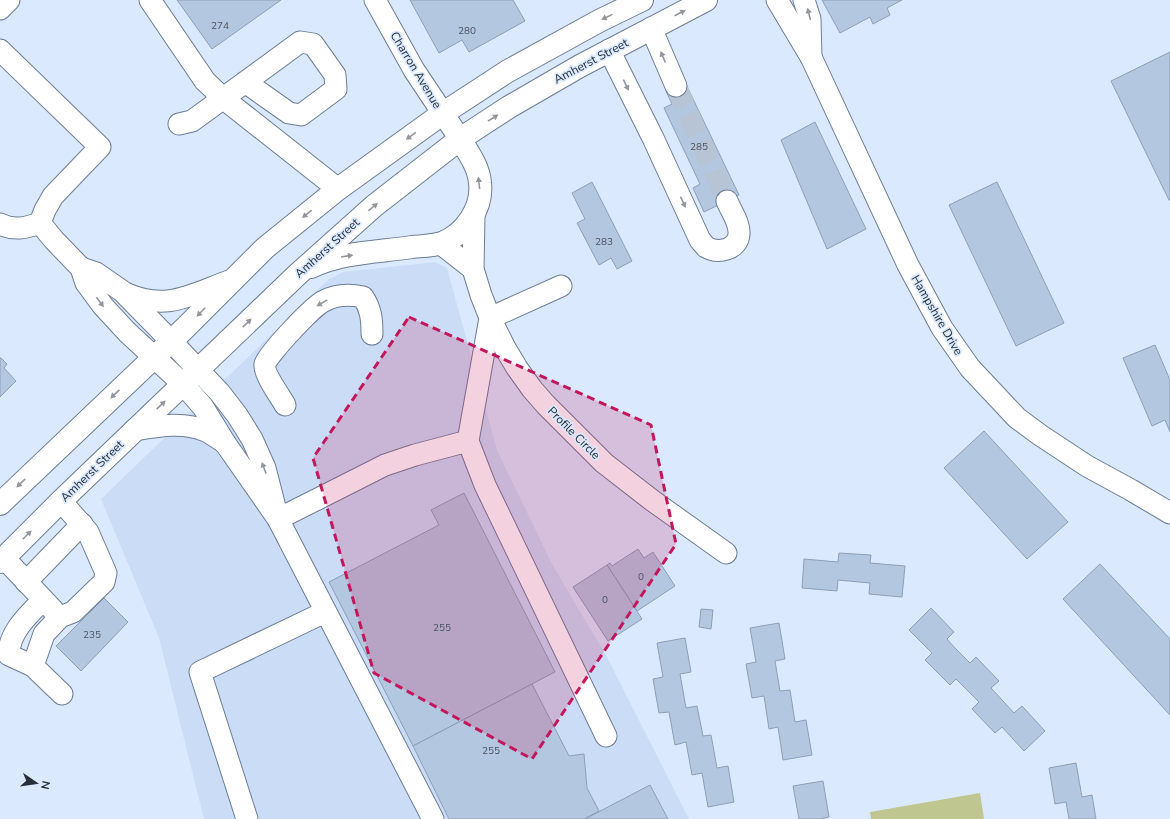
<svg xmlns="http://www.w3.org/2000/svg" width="1170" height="819" font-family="'Nunito Sans',sans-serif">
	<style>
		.built { fill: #cbddf6 }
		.green { fill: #bfc68f }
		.building { fill: #b4c7e0; stroke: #8d9fb7 }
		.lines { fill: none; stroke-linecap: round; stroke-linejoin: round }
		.minor-tunnel { stroke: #b6c4d6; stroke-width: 21; stroke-dasharray: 21 10; stroke-linecap: butt }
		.minor-casing { stroke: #6c7d94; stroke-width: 23 }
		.highway-casing { stroke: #6c7d94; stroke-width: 24 }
		.minor { stroke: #fff; stroke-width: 21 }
		.highway { stroke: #fff; stroke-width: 22 }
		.oneway { fill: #93969c }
		.marked { fill: #c2185b; fill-opacity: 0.2; stroke: #c2185b; stroke-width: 3; stroke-dasharray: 8 5; stroke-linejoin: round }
		.labels { text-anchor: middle; stroke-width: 3.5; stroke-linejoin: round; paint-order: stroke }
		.number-label { font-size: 10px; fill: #4a5462 }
		.street-label { font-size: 12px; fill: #272e38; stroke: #dae9fd }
	</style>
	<rect width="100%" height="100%" fill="#dae9fd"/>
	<path class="built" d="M 435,262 L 447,268 L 497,450 L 552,564 L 607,657 L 689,819 L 204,819 L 159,638 L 101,499 L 329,279 L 343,272 Z"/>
	<path class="green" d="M 980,793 L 984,819 L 871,819 L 870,812 Z"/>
	<g class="building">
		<path d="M 177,0 L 281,0 L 212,49 Z"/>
		<path d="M 410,0 L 513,0 L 525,21 L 469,52 L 462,40 L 439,53 Z"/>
		<path d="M 822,0 L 902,0 L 887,8 L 890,15 L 873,24 L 870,17 L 840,33 Z"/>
		<path d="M 1170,52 L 1170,200 L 1169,200 L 1111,81 Z"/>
		<path d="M 685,82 L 739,195 L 704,212 L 693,188 L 700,184 L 664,108 L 672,104 L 666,91 Z"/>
		<path d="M 815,122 L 866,229 L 827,249 L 781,140 Z"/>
		<path d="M 592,182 L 632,261 L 617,269 L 611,258 L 599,265 L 577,223 L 585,219 L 572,193 Z"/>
		<path d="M 997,182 L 1064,323 L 1016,346 L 949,205 Z"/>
		<path d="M 1155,345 L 1170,380 L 1170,432 L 1165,420 L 1152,426 L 1123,358 Z"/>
		<path d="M 0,358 L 1,358 L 7,364 L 4,368 L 16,381 L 0,397 Z"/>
		<path d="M 984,431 L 1068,522 L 1027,559 L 944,468 Z"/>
		<path d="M 464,493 L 555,672 L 413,746 L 329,582 L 439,525 L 431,510 Z"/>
		<path d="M 638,549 L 644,558 L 653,552 L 675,586 L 637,611 L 607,565 L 610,563 L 612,566 Z"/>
		<path d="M 839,553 L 871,555 L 870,563 L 905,566 L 902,597 L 869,594 L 870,583 L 838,580 L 837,591 L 802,588 L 804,559 L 838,562 Z"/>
		<path d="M 1100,564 L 1170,639 L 1170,715 L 1063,599 Z"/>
		<path d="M 607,565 L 642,619 L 608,641 L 573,587 Z"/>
		<path d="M 104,598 L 128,622 L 81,671 L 56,646 Z"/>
		<path d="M 931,608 L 954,632 L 947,639 L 954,647 L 970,663 L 976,657 L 999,681 L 991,688 L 1014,713 L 1022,706 L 1045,731 L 1024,751 L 1002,727 L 995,733 L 972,709 L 979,702 L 956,679 L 950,685 L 925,660 L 932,653 L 909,630 Z"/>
		<path d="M 701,609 L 713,610 L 711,629 L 699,627 Z"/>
		<path d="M 779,623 L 785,659 L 775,661 L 780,691 L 790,690 L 795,722 L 806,720 L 812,755 L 783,760 L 778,727 L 769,729 L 764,696 L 752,698 L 746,664 L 756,662 L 750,628 Z"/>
		<path d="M 685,638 L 691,672 L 680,674 L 686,708 L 697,706 L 703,736 L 711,735 L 717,768 L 728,766 L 734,802 L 708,807 L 702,773 L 692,775 L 686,742 L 675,745 L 669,712 L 659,713 L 653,679 L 663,677 L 657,643 Z"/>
		<path d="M 532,684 L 569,756 L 584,754 L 587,788 L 599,811 L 584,819 L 449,819 L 413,746 Z"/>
		<path d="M 1076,763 L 1082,797 L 1092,795 L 1096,819 L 1069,819 L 1066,802 L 1055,804 L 1049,768 Z"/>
		<path d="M 823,781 L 829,817 L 820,819 L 799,819 L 793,786 Z"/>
		<path d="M 650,785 L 668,819 L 585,819 Z"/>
	</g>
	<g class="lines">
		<path class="minor-tunnel" d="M 676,86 L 727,201"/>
		<defs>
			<g id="minor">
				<path d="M 150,0 L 205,81 L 224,99 L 338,189"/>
				<path d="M 375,0 L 414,70 L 460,139"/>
				<path d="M 777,0 L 811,57 L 908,265 L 942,328 L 970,368 L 1017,418 L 1040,435 L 1087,466 L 1131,490 L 1170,513"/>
				<path d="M 804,0 L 810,19 L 811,57"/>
				<path d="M 0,9 L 9,0"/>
				<path d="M 651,28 L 676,86"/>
				<path d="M 0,50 L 100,147 L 53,196 L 45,210 L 40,223"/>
				<path d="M 609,50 L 653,138 L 700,240 C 702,242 704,245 706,247 C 718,254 738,250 739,234 C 740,223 731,211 727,201"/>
				<path d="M 179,124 L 192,121 L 300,42 L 313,44 L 335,75 L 336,89 L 301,115 L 289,113 L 245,82"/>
				<path d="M 474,215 L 473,269 L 481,295 L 490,318 L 505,348 L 517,368 L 532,389 L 546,405 L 604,463 L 653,501 L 726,553"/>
				<path d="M 40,223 L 54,240 L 81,268 L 86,283 L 103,306 L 127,332 L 183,384 L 203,407 L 225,443 L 278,519 L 433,819"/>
				<path d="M 0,224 C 14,231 26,228 40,223"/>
				<path d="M 441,244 L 473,269"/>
				<path d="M 81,268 L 96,273 L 122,291 L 171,341 L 220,393 L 237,415 L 252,439 L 265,468 L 275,507"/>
				<path d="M 125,293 C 167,312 192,294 232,280"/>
				<path d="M 285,405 C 280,396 263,373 265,364 C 268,354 314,305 324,301 C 337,294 349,294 363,297 C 371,309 372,319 372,334"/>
				<path d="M 134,430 C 158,426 183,421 206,431 C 212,434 219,439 225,443"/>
				<path d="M 468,441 L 485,485 L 606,736"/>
				<path d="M 61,501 L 88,532 L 106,573 L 104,582 L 73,612 L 60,617 L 44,634 L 33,666 L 62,694"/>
				<path d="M 278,519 L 385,465 L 415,455 L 468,441 L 490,318 L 561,286"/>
				<path d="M 4,558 L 53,610"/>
				<path d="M 26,582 L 82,524"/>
				<path d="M 33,666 L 9,655 C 8,633 29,614 43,600"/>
				<path d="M 247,819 L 200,672 L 325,612"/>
			</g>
			<g id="highway">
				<path d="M 311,267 C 342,252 379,252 412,247 C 422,246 433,246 442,243 C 465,234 483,208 480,183 C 479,167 468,152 460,139"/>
				<path d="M 0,504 L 185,328 L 265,248 L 338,189 L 442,114 L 508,71 L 599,21 L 642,0"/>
				<path d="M 0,562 L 61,501 L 298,274 L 374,206 L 460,139 L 509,107 L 580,66 L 706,0"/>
			</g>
		</defs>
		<use href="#minor" class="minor-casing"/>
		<use href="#highway" class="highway-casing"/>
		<use href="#minor" class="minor"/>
		<use href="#highway" class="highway"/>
	</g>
	<defs><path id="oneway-solid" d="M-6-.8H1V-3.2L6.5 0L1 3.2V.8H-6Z"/></defs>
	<g class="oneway">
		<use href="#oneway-solid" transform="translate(680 13) rotate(-27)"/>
		<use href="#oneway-solid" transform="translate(809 14) rotate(-104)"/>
		<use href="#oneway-solid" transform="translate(607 17) rotate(154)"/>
		<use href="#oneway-solid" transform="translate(663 57) rotate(-113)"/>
		<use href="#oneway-solid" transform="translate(626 85) rotate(64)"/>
		<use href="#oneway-solid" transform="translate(493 118) rotate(-32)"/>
		<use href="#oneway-solid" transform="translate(411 136) rotate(144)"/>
		<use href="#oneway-solid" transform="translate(479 183) rotate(-96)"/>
		<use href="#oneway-solid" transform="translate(683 202) rotate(65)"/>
		<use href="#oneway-solid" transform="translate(373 207) rotate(-40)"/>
		<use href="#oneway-solid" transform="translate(307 214) rotate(141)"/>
		<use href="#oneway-solid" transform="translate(347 256) rotate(-9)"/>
		<use href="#oneway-solid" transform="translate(100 302) rotate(53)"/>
		<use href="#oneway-solid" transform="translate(322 303) rotate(149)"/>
		<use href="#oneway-solid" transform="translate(201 312) rotate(134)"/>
		<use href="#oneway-solid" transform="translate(247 323) rotate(-44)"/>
		<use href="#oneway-solid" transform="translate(115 394) rotate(137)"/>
		<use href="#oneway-solid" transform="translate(161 405) rotate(-43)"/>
		<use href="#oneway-solid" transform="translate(264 468) rotate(-110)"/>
		<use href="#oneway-solid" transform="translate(21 483) rotate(136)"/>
		<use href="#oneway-solid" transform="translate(27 535) rotate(-45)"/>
	</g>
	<path class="marked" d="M 409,317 L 651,425 L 676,544 L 532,759 L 374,673 L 313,458 Z"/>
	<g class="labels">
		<g class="number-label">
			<text x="220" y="29">274</text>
			<text x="467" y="34">280</text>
			<text x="699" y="150">285</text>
			<text x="604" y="245">283</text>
			<text x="641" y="580">0</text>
			<text x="605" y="603">0</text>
			<text x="442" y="631">255</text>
			<text x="92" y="638">235</text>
			<text x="491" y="754">255</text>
		</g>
		<g class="street-label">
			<text transform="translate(591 61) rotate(-28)" y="4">Amherst Street</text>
			<text transform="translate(416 70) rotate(59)" y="4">Charron Avenue</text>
			<text transform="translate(327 248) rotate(-42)" y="4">Amherst Street</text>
			<text transform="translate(937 315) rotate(60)" y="4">Hampshire Drive</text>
			<text transform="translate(574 433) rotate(45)" y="4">Profile Circle</text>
			<text transform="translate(92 471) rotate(-44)" y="4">Amherst Street</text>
		</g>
	</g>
	<g transform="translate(36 783) rotate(103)" stroke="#dae9fd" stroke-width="3" paint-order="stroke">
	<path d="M0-3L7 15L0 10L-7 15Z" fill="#272e38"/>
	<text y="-6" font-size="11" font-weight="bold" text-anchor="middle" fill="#272e38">N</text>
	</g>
</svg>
